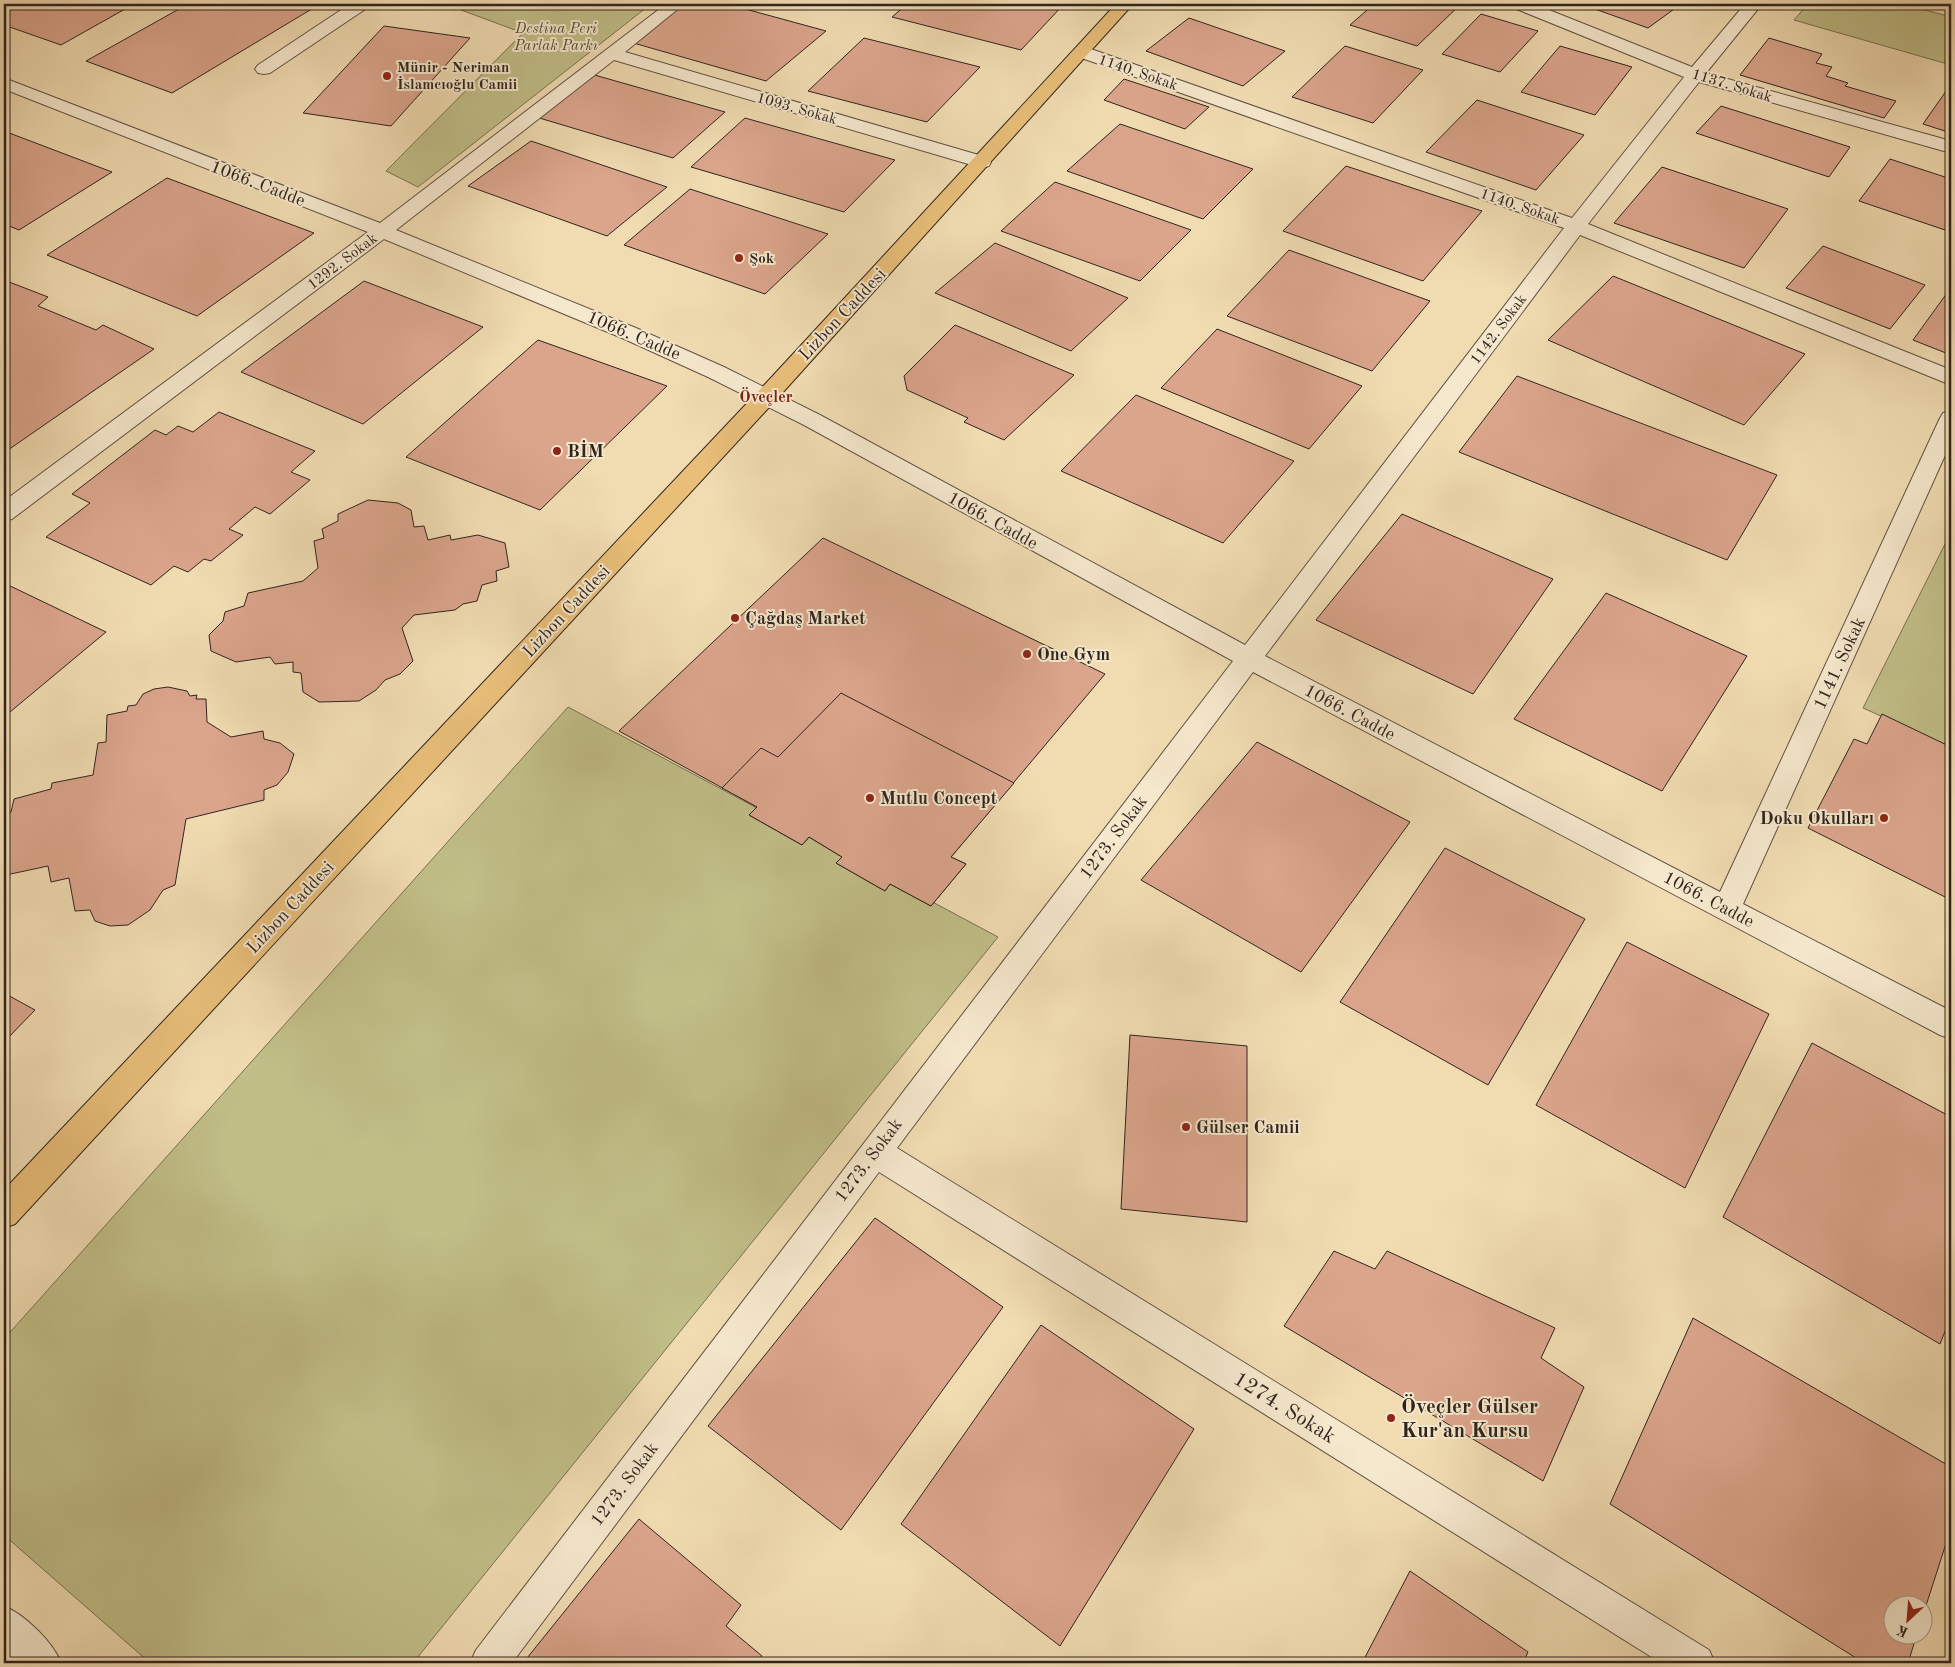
<svg xmlns="http://www.w3.org/2000/svg" width="1955" height="1667" font-family="'Old Standard TT',serif">
	<style>
		.green { fill: #c1be88; stroke: #787154 }
		.building { fill: #dba58c; stroke: #30241f }
		.lines { fill: none; stroke-linecap: round; stroke-linejoin: round }
		.minor-casing { stroke: #605244; stroke-width: 2 }
		.major-casing { stroke: #30241f; stroke-width: 2 }
		.minor { fill: #f6e8cd; fill-rule: evenodd }
		.major { fill: #e8be79; fill-rule: evenodd }
		.poi-dot { fill: #8f2418; stroke: #f6e8cd; stroke-width: 2 }
		.labels { text-anchor: middle; stroke-width: 4; stroke-linejoin: round; paint-order: stroke }
		.far-park-label { font-size: 15px; font-style: italic; fill: #544a39; stroke: #f6e8cd }
		.far-poi-label { font-size: 15px; font-weight: bold; fill: #30241f; stroke: #f6e8cd; text-anchor: start }
		.far-street-label { font-size: 15px; fill: #30241f; stroke: #f6e8cd }
		.far-quarter-label { font-size: 16px; font-weight: bold; fill: #7a1f14; stroke: #f6e8cd }
		.street-label { font-size: 18px; fill: #30241f; stroke: #f6e8cd }
		.poi-label { font-size: 18px; font-weight: bold; fill: #30241f; stroke: #f6e8cd; text-anchor: start }
		.near-poi-label { font-size: 21px; font-weight: bold; fill: #30241f; stroke: #f6e8cd; text-anchor: start }
		.near-street-label { font-size: 21px; fill: #30241f; stroke: #f6e8cd }
	</style>
	<rect width="100%" height="100%" fill="#f1dcb2"/>
	<filter id="stains"><feTurbulence type="fractalNoise" baseFrequency=".004" numOctaves="4"/><feColorMatrix values="0 0 0 0 .2 0 0 0 0 .09 0 0 0 0 .02 0 0 0 .5 -.17"/></filter>
	<radialGradient id="worn" r=".72"><stop offset=".6" stop-color="#630" stop-opacity="0"/><stop offset="1" stop-color="#630" stop-opacity=".3"/></radialGradient>
	<g class="green">
		<path d="M 445,4 L 651,4 L 418,187 L 386,171 L 523,33 Z"/>
		<path d="M 1808,4 L 1904,4 L 1951,17 L 1951,65 L 1794,20 Z"/>
		<path d="M 1951,532 L 1951,747 L 1863,708 Z"/>
		<path d="M 568,707 L 998,937 L 413,1663 L 150,1663 L 4,1535 L 4,1339 Z"/>
	</g>
	<g class="building">
		<path d="M 4,4 L 134,4 L 61,45 L 4,25 Z"/>
		<path d="M 188,4 L 320,4 L 172,93 L 86,61 Z"/>
		<path d="M 679,4 L 727,4 L 826,31 L 766,81 L 630,42 Z"/>
		<path d="M 907,4 L 1064,4 L 1021,50 L 892,17 Z"/>
		<path d="M 1374,4 L 1461,4 L 1417,46 L 1350,25 Z"/>
		<path d="M 1581,4 L 1681,4 L 1648,28 Z"/>
		<path d="M 1481,14 L 1538,31 L 1500,72 L 1442,54 Z"/>
		<path d="M 1189,18 L 1285,51 L 1243,86 L 1146,51 Z"/>
		<path d="M 384,26 L 470,38 L 391,126 L 303,113 Z"/>
		<path d="M 864,38 L 980,67 L 927,122 L 808,91 Z"/>
		<path d="M 1769,38 L 1822,54 L 1816,63 L 1832,67 L 1826,76 L 1848,83 L 1845,86 L 1896,101 L 1884,118 L 1740,75 Z"/>
		<path d="M 1345,46 L 1423,70 L 1373,123 L 1292,97 Z"/>
		<path d="M 1560,46 L 1632,67 L 1595,115 L 1521,92 Z"/>
		<path d="M 591,74 L 725,112 L 673,158 L 536,117 Z"/>
		<path d="M 1124,79 L 1209,107 L 1185,129 L 1104,100 Z"/>
		<path d="M 1951,84 L 1951,133 L 1923,124 Z"/>
		<path d="M 1477,100 L 1584,135 L 1536,190 L 1426,152 Z"/>
		<path d="M 1721,106 L 1850,147 L 1829,177 L 1696,133 Z"/>
		<path d="M 745,118 L 895,160 L 844,212 L 691,167 Z"/>
		<path d="M 1120,124 L 1253,169 L 1203,219 L 1067,171 Z"/>
		<path d="M 4,131 L 112,172 L 19,230 L 4,224 Z"/>
		<path d="M 531,141 L 667,187 L 607,236 L 468,186 Z"/>
		<path d="M 1890,159 L 1951,179 L 1951,226 L 1948,231 L 1859,201 Z"/>
		<path d="M 1346,166 L 1482,211 L 1423,281 L 1283,231 Z"/>
		<path d="M 1662,167 L 1788,209 L 1744,268 L 1614,223 Z"/>
		<path d="M 167,178 L 314,233 L 197,316 L 47,255 Z"/>
		<path d="M 1055,182 L 1191,230 L 1140,281 L 1001,231 Z"/>
		<path d="M 690,189 L 828,234 L 765,294 L 624,245 Z"/>
		<path d="M 995,243 L 1128,298 L 1071,351 L 935,293 Z"/>
		<path d="M 1823,246 L 1925,285 L 1890,329 L 1786,288 Z"/>
		<path d="M 1289,250 L 1430,301 L 1372,371 L 1227,316 Z"/>
		<path d="M 1613,276 L 1805,354 L 1744,425 L 1548,340 Z"/>
		<path d="M 4,280 L 48,297 L 38,306 L 96,330 L 103,325 L 154,349 L 8,450 L 4,448 Z"/>
		<path d="M 364,281 L 483,327 L 363,424 L 241,372 Z"/>
		<path d="M 1947,293 L 1951,295 L 1951,355 L 1913,340 Z"/>
		<path d="M 955,325 L 1074,375 L 1004,440 L 964,422 L 968,418 L 907,390 L 904,376 Z"/>
		<path d="M 1217,329 L 1362,386 L 1309,449 L 1161,388 Z"/>
		<path d="M 538,340 L 667,386 L 540,510 L 406,457 Z"/>
		<path d="M 1517,376 L 1777,475 L 1727,560 L 1459,452 Z"/>
		<path d="M 1136,395 L 1294,461 L 1223,543 L 1061,471 Z"/>
		<path d="M 219,412 L 315,451 L 291,472 L 310,480 L 270,514 L 255,507 L 229,529 L 243,535 L 211,561 L 204,559 L 188,572 L 174,566 L 151,585 L 46,537 L 90,503 L 72,494 L 155,430 L 166,435 L 178,426 L 193,432 Z"/>
		<path d="M 368,500 L 398,503 L 411,510 L 414,527 L 424,526 L 428,540 L 450,535 L 451,540 L 478,535 L 505,543 L 509,567 L 496,571 L 497,581 L 482,585 L 477,601 L 463,604 L 455,610 L 414,615 L 402,628 L 413,661 L 400,674 L 385,680 L 376,690 L 359,701 L 319,702 L 303,692 L 301,673 L 293,672 L 293,662 L 275,664 L 270,657 L 236,662 L 211,651 L 209,635 L 223,621 L 225,612 L 244,606 L 248,593 L 303,581 L 318,568 L 314,541 L 324,538 L 322,529 L 338,521 L 338,514 Z"/>
		<path d="M 1402,514 L 1553,579 L 1473,694 L 1316,620 Z"/>
		<path d="M 823,538 L 1105,674 L 951,857 L 966,864 L 931,906 L 890,884 L 885,891 L 836,863 L 842,857 L 809,837 L 802,845 L 749,815 L 757,807 L 619,731 Z"/>
		<path d="M 4,583 L 106,632 L 4,717 Z"/>
		<path d="M 1606,593 L 1747,656 L 1662,791 L 1514,719 Z"/>
		<path d="M 168,687 L 187,691 L 190,696 L 197,695 L 196,699 L 206,699 L 207,722 L 231,737 L 263,731 L 264,739 L 280,743 L 294,754 L 288,772 L 277,785 L 264,790 L 264,800 L 186,819 L 175,885 L 163,890 L 150,910 L 128,925 L 110,926 L 95,921 L 90,910 L 75,911 L 69,878 L 51,882 L 48,866 L 6,875 L 4,865 L 4,816 L 11,812 L 14,799 L 51,789 L 52,783 L 93,775 L 98,743 L 106,742 L 107,715 L 127,711 L 128,706 L 136,705 L 143,694 L 154,689 Z"/>
		<path d="M 841,693 L 1014,783 L 951,857 L 966,864 L 931,906 L 890,884 L 885,891 L 836,863 L 842,857 L 809,837 L 802,845 L 749,815 L 757,807 L 722,788 L 761,748 L 778,757 Z"/>
		<path d="M 1882,714 L 1951,747 L 1951,900 L 1808,828 L 1854,739 L 1867,744 Z"/>
		<path d="M 1257,742 L 1410,822 L 1301,972 L 1141,880 Z"/>
		<path d="M 1445,848 L 1585,919 L 1488,1085 L 1340,1002 Z"/>
		<path d="M 1627,942 L 1769,1014 L 1685,1188 L 1536,1105 Z"/>
		<path d="M 4,993 L 35,1010 L 4,1042 Z"/>
		<path d="M 1130,1035 L 1247,1046 L 1247,1222 L 1121,1209 Z"/>
		<path d="M 1812,1043 L 1951,1117 L 1951,1316 L 1940,1344 L 1723,1217 Z"/>
		<path d="M 875,1218 L 1003,1307 L 841,1530 L 708,1426 Z"/>
		<path d="M 1334,1251 L 1375,1269 L 1387,1251 L 1555,1328 L 1541,1358 L 1584,1387 L 1543,1481 L 1284,1326 Z"/>
		<path d="M 1693,1318 L 1951,1467 L 1951,1528 L 1922,1618 L 1922,1604 L 1892,1604 L 1892,1634 L 1917,1634 L 1908,1663 L 1864,1663 L 1610,1504 Z"/>
		<path d="M 1041,1325 L 1194,1429 L 1060,1646 L 901,1524 Z"/>
		<path d="M 639,1519 L 741,1605 L 726,1626 L 762,1656 L 756,1663 L 523,1663 Z"/>
		<path d="M 1410,1571 L 1528,1652 L 1523,1663 L 1362,1663 Z"/>
	</g>
	<g class="lines">
		<defs>
			<g id="minor">
				<path d="M 350,4 L 369,4 L 367,8 L 270,73 L 264,74 L 258,73 L 255,69 L 258,65 Z"/>
				<path d="M 666,4 L 684,4 L 625,52 L 989,158 L 991,162 L 989,166 L 982,168 L 975,166 L 614,60 L 396,230 L 636,328 L 724,367 L 820,415 L 1245,645 L 1564,228 L 1076,56 L 1073,52 L 1076,48 L 1082,47 L 1088,48 L 1572,218 L 1684,77 L 1514,8 L 1512,4 L 1534,4 L 1692,67 L 1745,4 L 1762,4 L 1706,73 L 1951,141 L 1951,153 L 1699,82 L 1588,224 L 1951,370 L 1951,385 L 1580,235 L 1265,656 L 1720,892 L 1940,418 L 1943,413 L 1951,411 L 1951,442 L 1743,904 L 1951,1011 L 1951,1039 L 1940,1035 L 1253,672 L 897,1148 L 1709,1650 L 1715,1663 L 1661,1663 L 879,1172 L 512,1663 L 470,1663 L 476,1650 L 1233,661 L 804,425 L 708,377 L 622,338 L 384,239 L 12,519 L 4,521 L 4,501 L 368,232 L 4,89 L 4,78 L 380,223 Z"/>
				<path d="M 4,1606 C 25,1615 53,1642 61,1663 L 15,1663 L 4,1651 Z"/>
			</g>
			<path id="major" d="M 1116,4 L 1133,4 L 785,390 L 15,1224 L 4,1228 L 4,1190 L 769,380 Z"/>
		</defs>
		<use href="#minor" class="minor-casing"/>
		<use href="#major" class="major-casing"/>
		<use href="#minor" class="minor"/>
		<use href="#major" class="major"/>
	</g>
	<g class="poi-dot">
		<circle cx="387" cy="76" r="5"/>
		<circle cx="739" cy="258" r="5"/>
		<circle cx="557" cy="451" r="5"/>
		<circle cx="735" cy="618" r="5"/>
		<circle cx="1027" cy="654" r="5"/>
		<circle cx="870" cy="798" r="5"/>
		<circle cx="1884" cy="818" r="5"/>
		<circle cx="1186" cy="1127" r="5"/>
		<circle cx="1391" cy="1418" r="5"/>
	</g>
	<g class="labels">
		<g class="far-park-label">
			<text x="556" y="33">Destina Peri<tspan x="556" dy="17">Parlak Parkı</tspan></text>
		</g>
		<g class="far-poi-label">
			<text x="397" y="72">Münir - Neriman<tspan x="397" dy="17">İslamcıoğlu Camii</tspan></text>
			<text x="749" y="263">Şok</text>
		</g>
		<g class="far-street-label">
			<text transform="translate(1138 72) rotate(19)" y="5">1140. Sokak</text>
			<text transform="translate(1732 85) rotate(17)" y="5">1137. Sokak</text>
			<text transform="translate(797 108) rotate(16)" y="5">1093. Sokak</text>
			<text transform="translate(1520 206) rotate(19)" y="5">1140. Sokak</text>
			<text transform="translate(342 261) rotate(-37)" y="5">1292. Sokak</text>
			<text transform="translate(1498 329) rotate(-53)" y="5">1142. Sokak</text>
		</g>
		<g class="far-quarter-label">
			<text x="766" y="402">Öveçler</text>
		</g>
		<g class="street-label">
			<text transform="translate(258 183) rotate(21)" y="6">1066. Cadde</text>
			<text transform="translate(842 314) rotate(-47)" y="6">Lizbon Caddesi</text>
			<text transform="translate(634 335) rotate(23)" y="6">1066. Cadde</text>
			<text transform="translate(993 520) rotate(29)" y="6">1066. Cadde</text>
			<text transform="translate(566 611) rotate(-47)" y="6">Lizbon Caddesi</text>
			<text transform="translate(1839 663) rotate(-65)" y="6">1141. Sokak</text>
			<text transform="translate(1350 712) rotate(28)" y="6">1066. Cadde</text>
			<text transform="translate(1113 837) rotate(-53)" y="6">1273. Sokak</text>
			<text transform="translate(1709 899) rotate(28)" y="6">1066. Cadde</text>
			<text transform="translate(290 907) rotate(-47)" y="6">Lizbon Caddesi</text>
			<text transform="translate(868 1160) rotate(-53)" y="6">1273. Sokak</text>
			<text transform="translate(624 1484) rotate(-53)" y="6">1273. Sokak</text>
		</g>
		<g class="poi-label">
			<text x="567" y="457">BİM</text>
			<text x="745" y="624">Çağdaş Market</text>
			<text x="1037" y="660">One Gym</text>
			<text x="880" y="804">Mutlu Concept</text>
			<text x="1874" y="824" text-anchor="end">Doku Okulları</text>
			<text x="1196" y="1133">Gülser Camii</text>
		</g>
		<g class="near-poi-label">
			<text x="1401" y="1413">Öveçler Gülser<tspan x="1401" dy="24">Kur'an Kursu</tspan></text>
		</g>
		<g class="near-street-label">
			<text transform="translate(1285 1407) rotate(32)" y="7">1274. Sokak</text>
		</g>
	</g>
	<rect width="1955" height="1667" fill="none" stroke="#f1dcb2" stroke-width="20"/>
	<rect x="5" y="5" width="1945" height="1657" fill="none" stroke="#30241f" stroke-width="2.5"/>
	<rect x="10" y="10" width="1935" height="1647" fill="none" stroke="#30241f"/>
	<g transform="translate(1908 1620) rotate(206)"><circle r="24" fill="#f6e8cd" stroke="#a79a87"/>
	<path d="M0-4L9 19L0 12L-9 19Z" fill="#8f2418"/>
	<text y="-8" font-size="14" font-weight="bold" text-anchor="middle" fill="#30241f">K</text>
	</g>
	<rect width="100%" height="100%" filter="url(#stains)"/>
	<rect width="100%" height="100%" fill="url(#worn)"/>
</svg>
